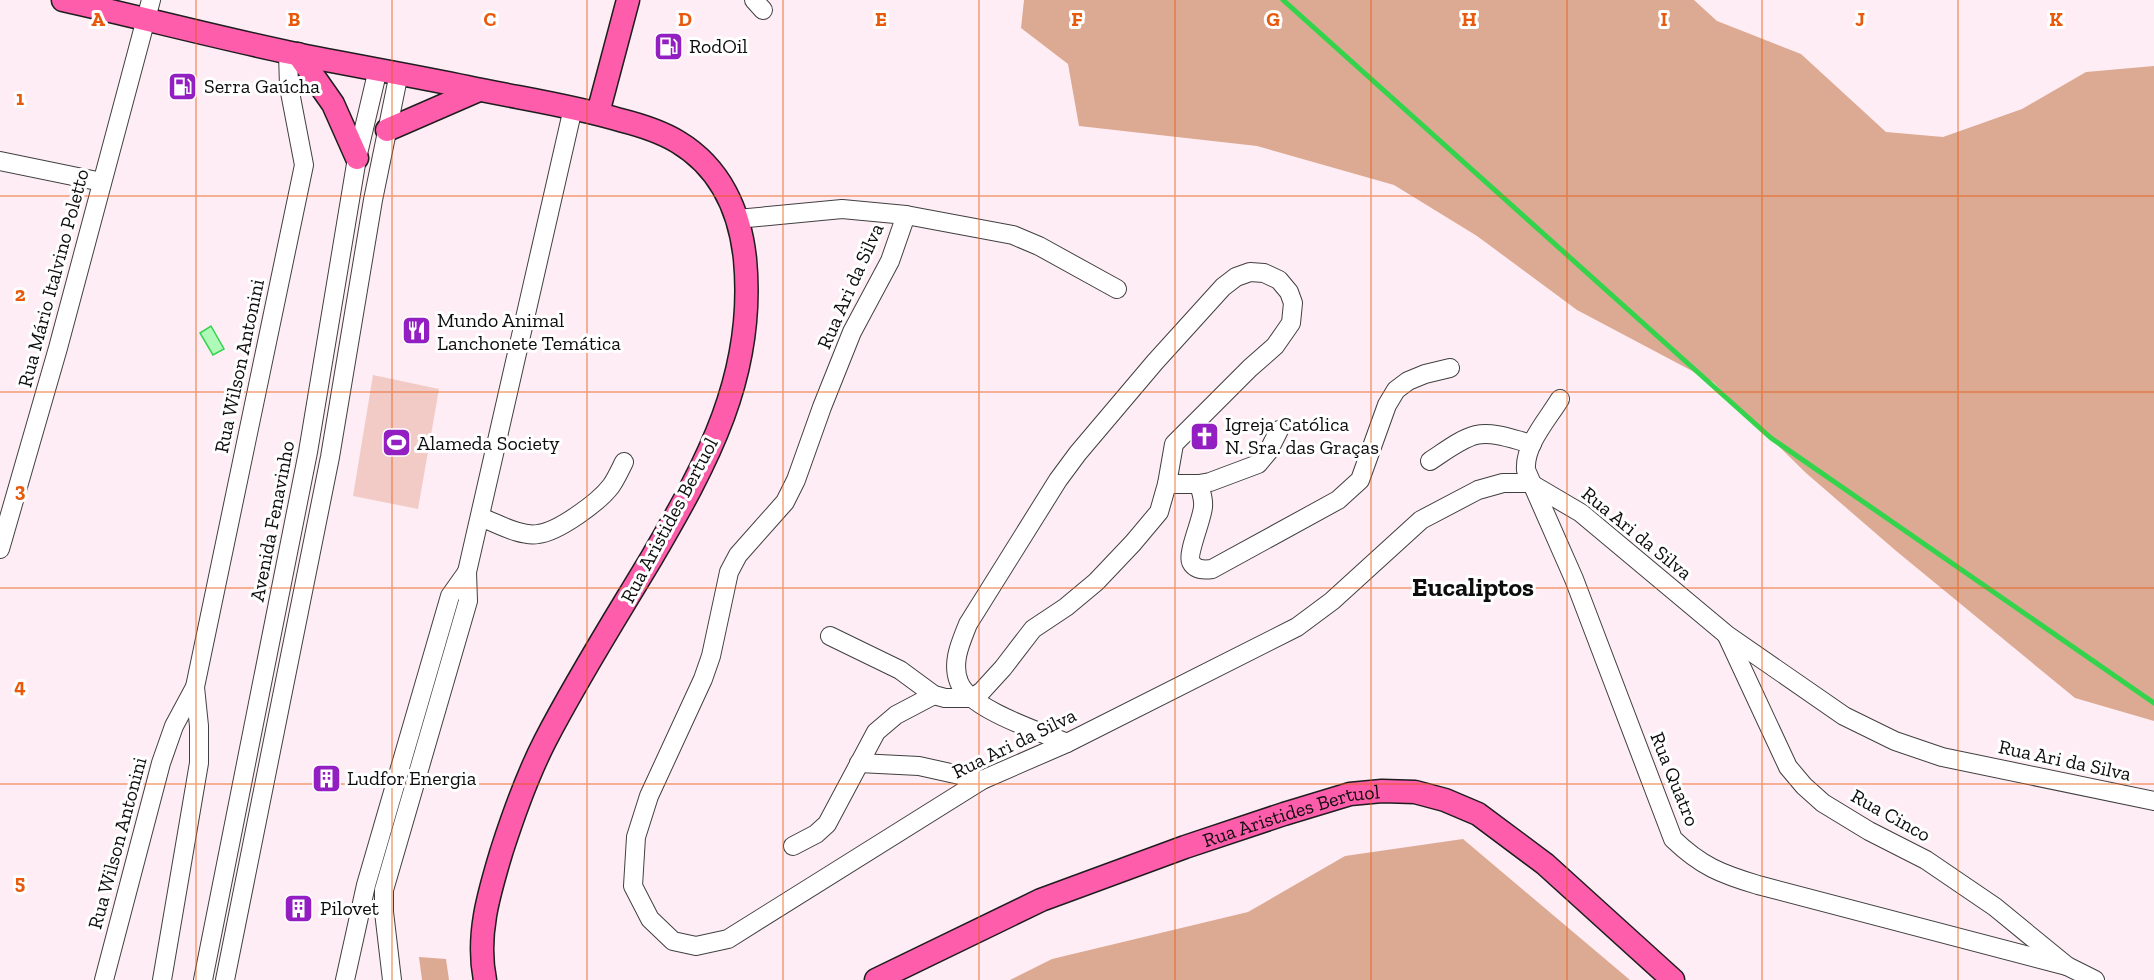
<svg xmlns="http://www.w3.org/2000/svg" width="2154" height="980" font-family="'Zilla Slab',serif">
	<style>
		.forest { fill: #dcaa93 }
		.pitch { fill: #f2cbc7 }
		.water { fill: #aff9b9; stroke: #33d34c; stroke-width: 1.5 }
		.lines { fill: none; stroke-linecap: round; stroke-linejoin: round }
		.stream { stroke: #33d34c; stroke-width: 5 }
		.minor-casing { stroke: #404040; stroke-width: 20 }
		.major-casing { stroke: #1e1e1e; stroke-width: 25 }
		.minor { stroke: #fff; stroke-width: 18 }
		.major { stroke: #fe5dac; stroke-width: 22 }
		.grid { fill: none; stroke: #e8590c; stroke-width: 1.5; stroke-opacity: 0.55 }
		.labels { text-anchor: middle; stroke-width: 6; stroke-linejoin: round; paint-order: stroke }
		.poi-label { font-size: 20px; fill: #0d0d0d; stroke: #fff; text-anchor: start }
		.street-label { font-size: 20px; fill: #0d0d0d; stroke: #fff }
		.district-label { font-size: 26px; font-weight: bold; fill: #0d0d0d; stroke: #fff }
		.grid-label { font-size: 20px; text-anchor: middle; font-weight: bold; fill: #e8590c; stroke: #fff; stroke-width: 6; stroke-linejoin: round; paint-order: stroke }
	</style>
	<rect width="100%" height="100%" fill="#ffedf5"/>
	<g class="forest">
		<path d="M 1024,0 L 1694,0 L 1717,21 L 1801,54 L 1886,132 L 1943,137 L 2022,109 L 2086,72 L 2154,66 L 2154,721 L 2075,698 L 1895,550 L 1806,473 L 1713,382 L 1577,310 L 1477,236 L 1394,185 L 1257,146 L 1079,126 L 1068,64 L 1021,28 Z"/>
		<path d="M 1463,839 L 1630,980 L 1010,980 L 1052,959 L 1248,912 L 1345,856 Z"/>
		<path d="M 419,957 L 446,959 L 449,980 L 422,980 Z"/>
	</g>
	<path class="pitch" d="M 373,375 L 439,389 L 418,509 L 353,496 Z"/>
	<path class="water" d="M 211,326 L 224,349 L 213,355 L 200,333 Z"/>
	<g class="lines">
		<path class="stream" d="M 1283,0 L 1771,438 L 2154,703"/>
		<defs>
			<g id="minor">
				<path d="M 754,0 L 763,10"/>
				<path d="M 0,161 L 102,182"/>
				<path d="M 906,215 L 1013,235 L 1039,246 L 1117,289"/>
				<path d="M 737,219 L 842,209 L 906,215 L 890,261 L 852,332 L 822,407 L 796,480 L 785,502 L 738,555 L 729,572 L 711,656 L 703,679 L 649,796 L 636,837 L 633,886 L 650,919 L 673,941 L 696,946 L 728,939 L 982,780 L 1067,743 L 1297,627 L 1332,601 L 1421,520 L 1478,490 L 1503,483 L 1530,483 L 1581,513 L 1727,635 L 1844,716 L 1895,741 L 1942,757 L 2154,801"/>
				<path d="M 1560,399 C 1548,419 1524,445 1526,470 L 1574,579 L 1673,839 C 1701,866 1721,874 1758,885 L 2067,966"/>
				<path d="M 1430,461 C 1444,452 1460,439 1476,435 C 1494,431 1515,440 1532,444"/>
				<path d="M 1167,484 L 1199,484 L 1210,482 L 1258,464 L 1268,452 L 1279,430"/>
				<path d="M 1199,484 C 1201,492 1204,499 1203,507 C 1202,520 1187,553 1191,562 C 1195,570 1205,570 1212,569 L 1338,500 L 1360,480 L 1387,405 L 1396,390 L 1408,381 L 1425,374 L 1450,368"/>
				<path d="M 480,517 C 497,523 520,537 538,534 C 558,532 599,502 611,486 C 616,479 620,470 624,462"/>
				<path d="M 0,549 L 58,348 L 151,0"/>
				<path d="M 830,636 L 900,670 L 934,695 L 945,698 L 972,698 L 982,691 L 1003,668 L 1033,629 L 1066,607 L 1096,582 L 1133,543 L 1159,512 L 1167,484 L 1174,444 L 1250,368 L 1275,346 L 1291,323 L 1293,303 L 1289,292 L 1279,280 L 1264,273 L 1250,272 L 1236,277 L 1223,287 L 1155,362 L 1078,453 L 1058,480 L 968,624 C 961,642 951,662 959,682 C 969,709 1041,732 1067,743"/>
				<path d="M 1727,636 L 1788,767 L 1804,786 L 1823,803 L 1869,831 L 1926,860 L 1995,907 L 2067,966 L 2095,980"/>
				<path d="M 859,763 L 919,766 L 982,780"/>
				<path d="M 793,846 L 816,834 L 827,824 L 876,732 L 896,715 L 934,695"/>
				<path d="M 104,980 L 161,763 L 174,726 L 195,687"/>
				<path d="M 162,980 L 199,763 L 199,726 L 195,687 L 304,165 L 289,87 L 288,52"/>
				<path d="M 203,980 L 308,452 L 357,158 L 378,69"/>
				<path d="M 225,980 L 330,457 L 373,200 L 399,73"/>
				<path d="M 345,980 L 366,885 L 450,596 L 467,572"/>
				<path d="M 392,980 L 384,912 L 384,890 L 468,601 L 467,572 L 573,108"/>
			</g>
			<g id="major">
				<path d="M 63,0 C 139,17 215,37 291,53 C 350,65 409,75 467,87 C 518,98 570,105 620,120 C 640,125 660,131 678,142 C 721,168 740,212 745,259 C 756,375 707,463 651,559 C 615,619 577,679 545,741 C 527,776 514,813 502,850 C 489,893 476,935 485,980"/>
				<path d="M 298,54 L 333,104 L 357,158"/>
				<path d="M 598,113 L 628,0"/>
				<path d="M 387,130 L 479,90"/>
				<path id="s1" d="M 876,980 L 1041,900 L 1185,847 L 1284,814 L 1350,794 L 1382,791 L 1415,792 L 1445,800 L 1478,814 L 1545,864 L 1673,980"/>
			</g>
		</defs>
		<use href="#minor" class="minor-casing"/>
		<use href="#major" class="major-casing"/>
		<use href="#minor" class="minor"/>
		<use href="#major" class="major"/>
	</g>
	<path class="grid" d="M 196,0 L 196,980M 392,0 L 392,980M 587,0 L 587,980M 783,0 L 783,980M 979,0 L 979,980M 1175,0 L 1175,980M 1371,0 L 1371,980M 1567,0 L 1567,980M 1762,0 L 1762,980M 1958,0 L 1958,980M 0,196 L 2154,196M 0,392 L 2154,392M 0,588 L 2154,588M 0,784 L 2154,784"/>
	<defs>
		<symbol id="fuel-square" viewBox="-11 -11 22 22"><rect x="-9" y="-9" width="18" height="18" rx="4" fill="#931fc3" stroke="#fff"/><path d="M-5.5-6h7V0h2V4h1.3V-2.5L3-4.5l.8-.8L6-3V5H2.5V1h-1V6h-7ZM-4.2-4.7v3.2H.2V-4.7Z" fill="#fff"/></symbol>
		<symbol id="restaurant-square" viewBox="-11 -11 22 22"><rect x="-9" y="-9" width="18" height="18" rx="4" fill="#931fc3" stroke="#fff"/><path d="M-5-6h1v4h1v-4h1v4h1v-4h1v5L-1.5 .5V6h-2V.5L-5-1ZM5-6V6H3V1.5H1.5Q1.5-4 5-6Z" fill="#fff"/></symbol>
		<symbol id="church-square" viewBox="-11 -11 22 22"><rect x="-9" y="-9" width="18" height="18" rx="4" fill="#931fc3" stroke="#fff"/><path d="M-1.2-6h2.4v3.5h3.3v2.4h-3.3V6h-2.4V-.1h-3.3v-2.4h3.3Z" fill="#fff"/></symbol>
		<symbol id="stadium-square" viewBox="-11 -11 22 22"><rect x="-9" y="-9" width="18" height="18" rx="4" fill="#931fc3" stroke="#fff"/><path d="M0-5a6.5 5 0 1 0 0 10a6.5 5 0 1 0 0-10ZM-3.5-1.8h7v3.6h-7Z" fill="#fff"/></symbol>
		<symbol id="building-square" viewBox="-11 -11 22 22"><rect x="-9" y="-9" width="18" height="18" rx="4" fill="#931fc3" stroke="#fff"/><path d="M-4-6H4V6H1V3H-1V6H-4ZM-2.5-4.3h1.7v1.8h-1.7ZM.8-4.3h1.7v1.8H.8ZM-2.5-1h1.7V.8h-1.7ZM.8-1h1.7V.8H.8Z" fill="#fff"/></symbol>
	</defs>
	<g fill-rule="evenodd">
		<use href="#fuel-square" x="652" y="30" width="33" height="33"/>
		<use href="#fuel-square" x="166" y="70" width="33" height="33"/>
		<use href="#restaurant-square" x="400" y="314" width="33" height="33"/>
		<use href="#church-square" x="1188" y="420" width="33" height="33"/>
		<use href="#stadium-square" x="380" y="426" width="33" height="33"/>
		<use href="#building-square" x="310" y="762" width="33" height="33"/>
		<use href="#building-square" x="282" y="892" width="33" height="33"/>
	</g>
	<g class="labels">
		<g class="poi-label">
			<text x="689" y="53">RodOil</text>
			<text x="204" y="93">Serra Gaúcha</text>
			<text x="437" y="327">Mundo Animal<tspan x="437" dy="23">Lanchonete Temática</tspan></text>
			<text x="1225" y="431">Igreja Católica<tspan x="1225" dy="23">N. Sra. das Graças</tspan></text>
			<text x="417" y="450">Alameda Society</text>
			<text x="347" y="785">Ludfor Energia</text>
			<text x="320" y="915">Pilovet</text>
		</g>
		<g class="street-label">
			<text transform="translate(53 278) rotate(-75)" y="7">Rua Mário Italvino Poletto</text>
			<text transform="translate(850 286) rotate(-66)" y="7">Rua Ari da Silva</text>
			<text transform="translate(239 366) rotate(-78)" y="7">Rua Wilson Antonini</text>
			<text transform="translate(669 520) rotate(-62)" y="7">Rua Aristides Bertuol</text>
			<text transform="translate(272 521) rotate(-79)" y="7">Avenida Fenavinho</text>
			<text transform="translate(1637 533) rotate(39)" y="7">Rua Ari da Silva</text>
			<text transform="translate(1014 743) rotate(-26)" y="7">Rua Ari da Silva</text>
			<text transform="translate(2065 760) rotate(12)" y="7">Rua Ari da Silva</text>
			<text transform="translate(1675 779) rotate(68)" y="7">Rua Quatro</text>
			<text transform="translate(1891 815) rotate(29)" y="7">Rua Cinco</text>
			<text dy="7" stroke="none"><textPath href="#s1" startOffset="448">Rua Aristides Bertuol</textPath></text>
			<text transform="translate(117 843) rotate(-75)" y="7">Rua Wilson Antonini</text>
		</g>
		<g class="district-label">
			<text x="1473" y="596">Eucaliptos</text>
		</g>
	</g>
	<g class="grid-label">
		<text x="98" y="26">A</text>
		<text x="294" y="26">B</text>
		<text x="490" y="26">C</text>
		<text x="685" y="26">D</text>
		<text x="881" y="26">E</text>
		<text x="1077" y="26">F</text>
		<text x="1273" y="26">G</text>
		<text x="1469" y="26">H</text>
		<text x="1664" y="26">I</text>
		<text x="1860" y="26">J</text>
		<text x="2056" y="26">K</text>
		<text x="20" y="105">1</text>
		<text x="20" y="301">2</text>
		<text x="20" y="497">3</text>
		<text x="20" y="693">4</text>
		<text x="20" y="889">5</text>
	</g>
</svg>
